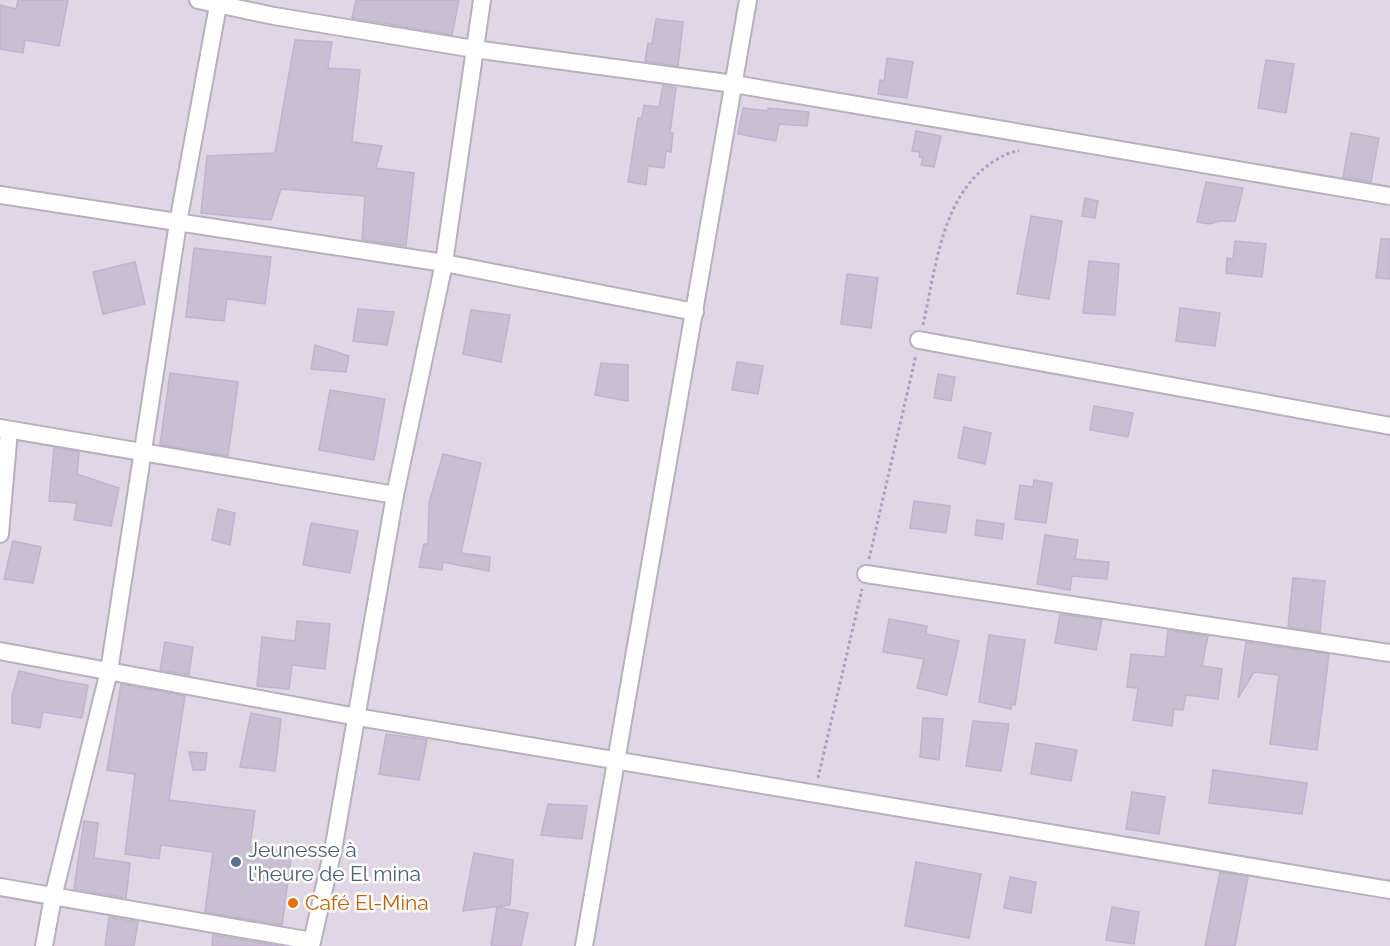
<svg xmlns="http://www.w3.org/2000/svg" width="1390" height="946" font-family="Raleway,sans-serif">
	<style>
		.residential { fill: #dfd7e5 }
		.building { fill: #c9bfd2; stroke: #c0b3cc; stroke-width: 1.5 }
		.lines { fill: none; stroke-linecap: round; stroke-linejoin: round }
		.minor-casing { stroke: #b8afbf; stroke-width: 20 }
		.path { stroke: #af9fbc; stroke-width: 3; stroke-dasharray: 3 3; stroke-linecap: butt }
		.minor { stroke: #fff; stroke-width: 16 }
		.service-dot { fill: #5c6f8a; stroke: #fff; stroke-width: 2 }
		.food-dot { fill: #e8710a; stroke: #fff; stroke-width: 2 }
		.labels { text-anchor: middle; stroke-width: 5; stroke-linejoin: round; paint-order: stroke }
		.service-label { font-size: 21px; fill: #4e5e75; stroke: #fff; text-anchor: start }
		.food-label { font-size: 21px; fill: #c56008; stroke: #fff; text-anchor: start }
	</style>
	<rect width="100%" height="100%" fill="#eee8f2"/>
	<rect class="residential" x="0" y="0" width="1390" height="946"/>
	<g class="building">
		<path d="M 18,0 L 68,0 L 59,46 L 25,40 L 23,53 L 0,49 L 0,5 L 16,9 Z"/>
		<path d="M 356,0 L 459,0 L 452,35 L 352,18 Z"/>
		<path d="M 656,19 L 683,22 L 678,66 L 645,61 L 648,43 L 652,44 Z"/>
		<path d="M 295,40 L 332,42 L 328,68 L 360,70 L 352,142 L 382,146 L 376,168 L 414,173 L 406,246 L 362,240 L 365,196 L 281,189 L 271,220 L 201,213 L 207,156 L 275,153 Z"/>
		<path d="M 887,58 L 913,62 L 907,98 L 878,94 L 880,80 L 884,81 Z"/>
		<path d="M 1266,60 L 1294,64 L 1286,113 L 1258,108 Z"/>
		<path d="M 663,85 L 676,88 L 670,133 L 673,133 L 671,152 L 666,151 L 664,168 L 648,166 L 646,185 L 628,182 L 638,118 L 642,118 L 644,105 L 659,107 Z"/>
		<path d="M 743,108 L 768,111 L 768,108 L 809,112 L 807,126 L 779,124 L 776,141 L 738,134 Z"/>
		<path d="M 916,131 L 941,136 L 934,167 L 921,165 L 923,158 L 919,157 L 920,152 L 912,151 Z"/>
		<path d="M 1351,133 L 1379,138 L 1371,182 L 1343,177 Z"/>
		<path d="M 1206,182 L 1243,188 L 1235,221 L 1220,221 L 1209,224 L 1197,222 Z"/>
		<path d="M 1085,198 L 1098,201 L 1095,218 L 1082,216 Z"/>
		<path d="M 1031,216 L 1062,221 L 1049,299 L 1017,294 Z"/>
		<path d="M 1381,239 L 1390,239 L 1390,279 L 1376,278 Z"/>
		<path d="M 1235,241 L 1266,244 L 1262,277 L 1226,273 L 1227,258 L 1233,259 Z"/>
		<path d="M 194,248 L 271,257 L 265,304 L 227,299 L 224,321 L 186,317 Z"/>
		<path d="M 1089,261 L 1119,264 L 1115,315 L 1083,313 Z"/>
		<path d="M 135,262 L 145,304 L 103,314 L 93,272 Z"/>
		<path d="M 847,274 L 878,278 L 871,328 L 841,324 Z"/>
		<path d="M 1180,308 L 1220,313 L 1215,346 L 1176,341 Z"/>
		<path d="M 358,309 L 394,312 L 387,345 L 353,341 Z"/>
		<path d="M 471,310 L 510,315 L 501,362 L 463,354 Z"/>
		<path d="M 315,345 L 349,356 L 346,372 L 311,369 Z"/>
		<path d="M 737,362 L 763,366 L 758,394 L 732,390 Z"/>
		<path d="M 601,363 L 628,365 L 628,401 L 595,395 Z"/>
		<path d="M 170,373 L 238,382 L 228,456 L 160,445 Z"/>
		<path d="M 938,374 L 955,377 L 951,401 L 934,398 Z"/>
		<path d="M 330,390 L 385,399 L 374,460 L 319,450 Z"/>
		<path d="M 1094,406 L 1133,413 L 1128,437 L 1090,430 Z"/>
		<path d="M 964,427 L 991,433 L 985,464 L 958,458 Z"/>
		<path d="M 54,448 L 79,452 L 77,474 L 119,488 L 111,526 L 74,520 L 77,503 L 49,501 Z"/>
		<path d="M 443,454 L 481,463 L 461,553 L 490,557 L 489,571 L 443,562 L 442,570 L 419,567 L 424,544 L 428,544 L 429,503 Z"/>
		<path d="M 1034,480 L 1052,483 L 1046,523 L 1015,519 L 1020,485 L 1033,487 Z"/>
		<path d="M 914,501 L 950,506 L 946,533 L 910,528 Z"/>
		<path d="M 218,509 L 235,513 L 230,545 L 212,540 Z"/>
		<path d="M 977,520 L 1004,524 L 1002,539 L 975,535 Z"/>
		<path d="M 311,523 L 358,531 L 350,573 L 303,565 Z"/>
		<path d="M 1045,535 L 1078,540 L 1075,559 L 1109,562 L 1107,579 L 1072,576 L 1070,590 L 1037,584 Z"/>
		<path d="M 13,541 L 41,547 L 33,583 L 4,579 Z"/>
		<path d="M 1293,578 L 1325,581 L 1320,632 L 1288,627 Z"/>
		<path d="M 1060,614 L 1102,620 L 1096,650 L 1055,643 Z"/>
		<path d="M 889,619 L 927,626 L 926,634 L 959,641 L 947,695 L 917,688 L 924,659 L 883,652 Z"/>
		<path d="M 297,621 L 330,624 L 325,669 L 292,665 L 289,689 L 257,686 L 262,637 L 295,641 Z"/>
		<path d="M 1168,630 L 1208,636 L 1202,666 L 1222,669 L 1218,699 L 1186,695 L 1183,710 L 1174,709 L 1172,726 L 1133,720 L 1138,688 L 1127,687 L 1131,654 L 1165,657 Z"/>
		<path d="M 989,635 L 1025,640 L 1015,705 L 1012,704 L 1011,709 L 979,702 Z"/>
		<path d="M 165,642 L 193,647 L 189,675 L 160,670 Z"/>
		<path d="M 1246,642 L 1329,654 L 1317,750 L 1270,744 L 1279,675 L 1254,672 L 1238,698 Z"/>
		<path d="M 19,671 L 63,681 L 88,685 L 82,718 L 43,712 L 40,728 L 12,723 L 12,696 Z"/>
		<path d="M 121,684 L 185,696 L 169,800 L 255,811 L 250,846 L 292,852 L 282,925 L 205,912 L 213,852 L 161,845 L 159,859 L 125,854 L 135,774 L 107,770 Z"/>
		<path d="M 251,713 L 281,719 L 275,771 L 240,767 Z"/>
		<path d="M 923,718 L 943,719 L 939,760 L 920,757 Z"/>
		<path d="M 973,721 L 1009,724 L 1001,771 L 966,766 Z"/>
		<path d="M 386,734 L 427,740 L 419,780 L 379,774 Z"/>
		<path d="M 1036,743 L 1077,750 L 1071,781 L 1031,774 Z"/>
		<path d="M 189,752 L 207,753 L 205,770 L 193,770 Z"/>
		<path d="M 1213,770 L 1307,783 L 1302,814 L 1209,803 Z"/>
		<path d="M 1132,792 L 1165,797 L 1159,834 L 1126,829 Z"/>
		<path d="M 548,804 L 587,806 L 582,839 L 541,835 Z"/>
		<path d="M 84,821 L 98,823 L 94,858 L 130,863 L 126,898 L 74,889 Z"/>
		<path d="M 474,853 L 513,860 L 510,905 L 463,911 Z"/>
		<path d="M 916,862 L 981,874 L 969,938 L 905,926 Z"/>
		<path d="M 1220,872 L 1248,877 L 1235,946 L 1205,946 Z"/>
		<path d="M 1010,877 L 1036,882 L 1031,913 L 1004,908 Z"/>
		<path d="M 497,907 L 528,913 L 521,946 L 491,946 Z"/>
		<path d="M 1112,907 L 1139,912 L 1134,944 L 1106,940 Z"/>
		<path d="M 109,917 L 138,922 L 134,946 L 105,946 Z"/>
		<path d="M 213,935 L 279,946 L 212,946 Z"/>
	</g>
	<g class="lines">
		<defs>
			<g id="minor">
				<path d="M 198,0 L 274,16 L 474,49 L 734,84 L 1390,196"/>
				<path d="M 0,195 L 444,263 L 695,312"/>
				<path d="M 919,340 L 1390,426"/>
				<path d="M 0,428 L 395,495"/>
				<path d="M 0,534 L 9,430"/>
				<path d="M 866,574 L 1390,653"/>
				<path d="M 0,651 L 357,717 L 1390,890"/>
				<path d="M 0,887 L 312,941"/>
				<path d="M 44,946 L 53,897 L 109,671 L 178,223 L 219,0"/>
				<path d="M 311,946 L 334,845 L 395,495 L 444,263 L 482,0"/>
				<path d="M 584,946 L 748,0"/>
			</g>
		</defs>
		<use href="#minor" class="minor-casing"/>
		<g class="path">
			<path d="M 923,325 C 936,268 941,195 994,161 C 1003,156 1009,152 1019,151"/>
			<path d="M 869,559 L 916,355"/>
			<path d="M 818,778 L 862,589"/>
		</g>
		<use href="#minor" class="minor"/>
	</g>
	<circle class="service-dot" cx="236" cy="862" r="6"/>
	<circle class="food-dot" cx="293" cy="903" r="6"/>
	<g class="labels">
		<g class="service-label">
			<text x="248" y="857">Jeunesse à<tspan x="248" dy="24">l'heure de El mina</tspan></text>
		</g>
		<g class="food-label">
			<text x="305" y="910">Café El-Mina</text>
		</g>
	</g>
</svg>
